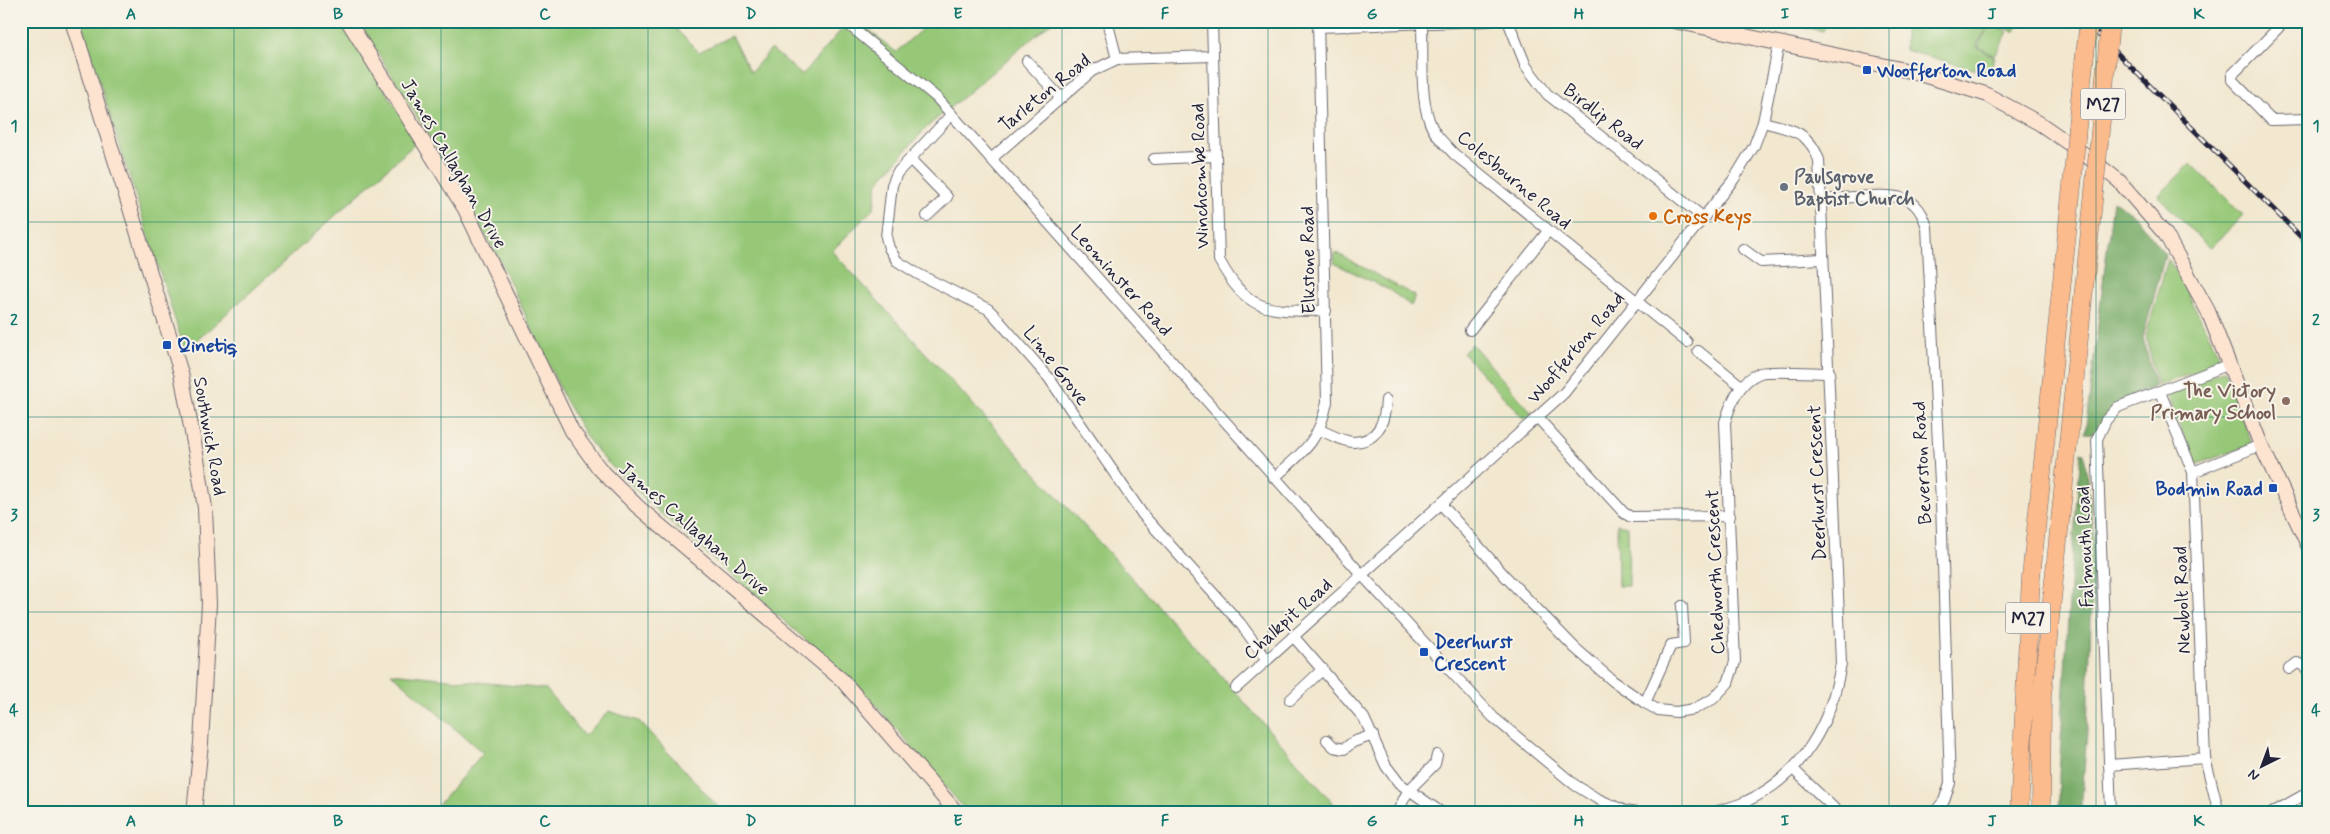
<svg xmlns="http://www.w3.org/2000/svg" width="2330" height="834" font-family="Mynerve,sans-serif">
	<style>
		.green { fill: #96c877; stroke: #5c7559 }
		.forest { fill: #78ac68; stroke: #4d6752 }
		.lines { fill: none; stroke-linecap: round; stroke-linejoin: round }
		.street-casing { stroke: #6b676f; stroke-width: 12 }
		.secondary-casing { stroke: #6b676f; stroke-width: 16 }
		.highway-casing { stroke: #6b676f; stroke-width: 19 }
		.street { stroke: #fff; stroke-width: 10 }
		.secondary { stroke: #fde4d1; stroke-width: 14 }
		.highway { stroke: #fbbb8c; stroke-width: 18 }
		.rail-casing { stroke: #22223b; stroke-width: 5 }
		.rail { stroke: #f7f3e8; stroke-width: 3; stroke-dasharray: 9; stroke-linecap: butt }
		.highway-bridge-casing { stroke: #6b676f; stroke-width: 19; stroke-linecap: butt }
		.highway-bridge { stroke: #fbbb8c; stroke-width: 18 }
		.grid { fill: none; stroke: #0f766e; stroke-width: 1; stroke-opacity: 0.55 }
		.transit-dot { fill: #1a4fb4; stroke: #f7f3e8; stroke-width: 2 }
		.worship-dot { fill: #6b7280; stroke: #f7f3e8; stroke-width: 2 }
		.food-dot { fill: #e8710a; stroke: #f7f3e8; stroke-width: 2 }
		.education-dot { fill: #8d6e63; stroke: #f7f3e8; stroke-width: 2 }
		.labels { text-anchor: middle; stroke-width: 4; stroke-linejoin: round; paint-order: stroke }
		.shield { fill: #f7f3e8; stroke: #62616f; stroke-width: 1 }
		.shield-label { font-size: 18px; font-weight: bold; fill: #22223b }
		.transit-label { font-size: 19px; font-weight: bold; fill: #164399; stroke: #f7f3e8; text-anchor: start }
		.street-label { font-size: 19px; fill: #22223b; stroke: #f7f3e8 }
		.worship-label { font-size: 19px; font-weight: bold; fill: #5b616d; stroke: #f7f3e8; text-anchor: start }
		.food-label { font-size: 19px; font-weight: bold; fill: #c56008; stroke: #f7f3e8; text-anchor: start }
		.education-label { font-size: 19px; font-weight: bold; fill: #785e54; stroke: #f7f3e8; text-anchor: end }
		.neatline { fill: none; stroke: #0f766e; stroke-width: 2 }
		.grid-label { font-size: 16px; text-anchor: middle; font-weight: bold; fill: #0f766e }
	</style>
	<rect width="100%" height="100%" fill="#f7f3e8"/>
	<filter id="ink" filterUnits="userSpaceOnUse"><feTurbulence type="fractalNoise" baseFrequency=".02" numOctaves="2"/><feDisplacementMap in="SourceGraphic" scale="10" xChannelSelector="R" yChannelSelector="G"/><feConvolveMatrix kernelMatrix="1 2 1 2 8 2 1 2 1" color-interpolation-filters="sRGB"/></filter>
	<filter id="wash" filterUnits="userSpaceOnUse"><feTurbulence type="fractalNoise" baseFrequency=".0096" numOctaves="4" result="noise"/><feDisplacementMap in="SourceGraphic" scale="20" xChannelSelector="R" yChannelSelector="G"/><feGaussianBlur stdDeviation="1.12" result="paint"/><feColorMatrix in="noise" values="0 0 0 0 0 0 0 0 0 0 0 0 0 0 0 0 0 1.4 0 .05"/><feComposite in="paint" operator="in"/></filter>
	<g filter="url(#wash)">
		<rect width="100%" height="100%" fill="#f2e7cf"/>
		<g class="green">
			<path d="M 80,21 L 343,21 L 417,142 L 185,351 Z"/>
			<path d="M 358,21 L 668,21 L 699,52 L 731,36 L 751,72 L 771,49 L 802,75 L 849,21 L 858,21 L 896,52 L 931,21 L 1053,21 L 927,127 L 878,182 L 874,208 L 832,251 L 1210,663 L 1342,813 L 968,813 L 862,689 L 657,510 L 603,458 L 587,438 L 565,400 L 500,261 L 432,141 Z"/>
			<path d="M 1764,21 L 1828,21 L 1823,31 Z"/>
			<path d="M 1902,21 L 2016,21 L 2020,24 L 2014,32 L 1993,23 L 2008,32 L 1994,56 L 1978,46 L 1991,22 L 1976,46 L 1995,58 L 1988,73 L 1905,50 L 1905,25 Z"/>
			<path d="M 2191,163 L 2243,215 L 2210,249 L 2158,196 Z"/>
			<path d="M 1335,252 L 1415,296 L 1411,306 L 1389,290 L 1334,263 Z"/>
			<path d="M 2168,259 L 2178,274 L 2220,357 L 2215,364 L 2157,386 L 2146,336 Z"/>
			<path d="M 1472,344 L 1532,413 L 1524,419 L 1463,353 Z"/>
			<path d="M 2224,370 L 2252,444 L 2198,464 L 2193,462 L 2167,393 Z"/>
			<path d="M 1617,524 L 1628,526 L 1629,586 L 1618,586 Z"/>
			<path d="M 391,673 L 546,689 L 584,736 L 609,711 L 639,721 L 724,813 L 431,813 L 483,753 Z"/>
		</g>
		<g class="forest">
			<path d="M 2113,200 L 2136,217 L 2165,255 L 2143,338 L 2155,386 L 2120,402 L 2096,434 L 2085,433 Z"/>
			<path d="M 2081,452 L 2084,453 L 2094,539 L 2087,731 L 2081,813 L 2059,813 L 2059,775 L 2070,583 Z"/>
		</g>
	</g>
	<g filter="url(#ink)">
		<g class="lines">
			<defs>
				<g id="street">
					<path d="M 844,21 L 937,98 L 1362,575 L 1493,717 L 1575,785 L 1596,798 L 1625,811 L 1637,813"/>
					<path d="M 1107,21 L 1117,59"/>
					<path d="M 1212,21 L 1219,260 C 1249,315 1269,310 1326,311"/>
					<path d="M 1508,21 L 1526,66 L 1547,94 L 1704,218"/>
					<path d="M 2283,23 L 2232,75 L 2232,80 L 2271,120 L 2309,119"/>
					<path d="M 1422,24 C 1423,51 1420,96 1429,120 C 1433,134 1445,144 1454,154 L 1687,342"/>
					<path d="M 1319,27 L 1488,21"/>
					<path d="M 1027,61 L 1060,97"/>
					<path d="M 951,115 L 897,173 L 892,185 L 886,237 L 889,248 L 897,261 L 918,274 L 988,309 L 994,315 L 1049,378 L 1143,515 L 1240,623 L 1267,660"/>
					<path d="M 910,159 L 947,197 L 927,216"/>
					<path d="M 991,159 L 1092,71 L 1117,59 L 1213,56"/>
					<path d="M 1154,159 L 1215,156"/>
					<path d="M 1822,200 C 1842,199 1899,189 1914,204 C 1921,210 1924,218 1927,227 L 1941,502 L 1950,783 L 1944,801 L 1934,813"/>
					<path d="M 1743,249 L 1761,262 L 1823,259"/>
					<path d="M 1470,330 L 1548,231"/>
					<path d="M 1698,351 L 1741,386"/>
					<path d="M 2160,392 L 2193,472 L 2205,758 L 2219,813"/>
					<path d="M 1538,418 L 1624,513 L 1631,517 L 1730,516"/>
					<path d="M 1320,430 C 1330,434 1343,442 1354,442 C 1379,441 1385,421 1386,400"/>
					<path d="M 2193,472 L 2261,445"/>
					<path d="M 1274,478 C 1303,452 1319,442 1327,402 L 1318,21"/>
					<path d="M 1441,504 L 1505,576 L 1575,648 L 1613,681 L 1645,703 L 1658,710 L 1676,712 L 1694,709 L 1713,699 L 1728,683 L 1735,662 L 1725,422 C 1731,403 1739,381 1760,373 C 1768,370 1817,373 1830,373"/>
					<path d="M 1293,636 L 1364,718 L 1386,766 L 1399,783 L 1442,813"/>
					<path d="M 2289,669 L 2297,663 L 2303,665 L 2309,674"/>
					<path d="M 1236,688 L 1564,393 L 1734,179 L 1754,146 L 1763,122 L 1779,44"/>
					<path d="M 1290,700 L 1323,669"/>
					<path d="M 1645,703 L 1671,645 L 1684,643 L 1682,606"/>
					<path d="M 1327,740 L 1334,747 L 1344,749 L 1353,742 L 1373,735"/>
					<path d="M 2109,765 L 2205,758"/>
					<path d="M 1793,769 L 1839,813"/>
					<path d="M 1397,813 L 1408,791 L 1435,764 L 1437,755"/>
					<path d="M 1710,813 C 1723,809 1736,807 1747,801 C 1803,775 1832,722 1841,663 L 1819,160 C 1809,131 1790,129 1763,122"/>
					<path d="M 2111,813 L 2097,439 L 2106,420 L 2118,407 L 2230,364"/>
					<path d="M 2272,813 L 2309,792"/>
				</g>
				<g id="secondary">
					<path d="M 72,21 L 181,373 L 199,470 L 205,508 L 209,604 L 201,743 L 194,813"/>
					<path d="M 348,21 L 465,209 L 572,431 L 599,468 L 637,506 L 842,680 L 957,813"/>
					<path d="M 1674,21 L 1910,71 L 1985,94 L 2039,123 L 2084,154 L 2119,181 L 2166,235 L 2208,311 L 2261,445 L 2309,547"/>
				</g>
				<g id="highway">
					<path d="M 2077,126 L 2085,54"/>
					<path d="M 2099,142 L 2106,66"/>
					<path d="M 2019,813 L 2031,577 L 2073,176"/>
					<path d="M 2041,813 L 2042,696 L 2094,192"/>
				</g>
			</defs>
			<use href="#street" class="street-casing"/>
			<use href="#secondary" class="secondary-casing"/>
			<use href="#highway" class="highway-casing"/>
			<use href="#street" class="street"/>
			<use href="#secondary" class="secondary"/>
			<use href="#highway" class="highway"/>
			<defs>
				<path id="rail" d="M 2085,21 L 2309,245"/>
			</defs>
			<use href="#rail" class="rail-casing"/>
			<use href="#rail" class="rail"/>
			<defs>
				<g id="highway-bridge">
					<path d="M 2085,54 L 2089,21"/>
					<path d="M 2106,66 L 2110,21"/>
					<path d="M 2073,176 L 2077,126"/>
					<path d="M 2094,192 L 2099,142"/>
				</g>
			</defs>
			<use href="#highway-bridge" class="highway-bridge-casing"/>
			<use href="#highway-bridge" class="highway-bridge"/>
		</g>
	</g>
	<path class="grid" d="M 234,21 L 234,813M 441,21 L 441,813M 648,21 L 648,813M 855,21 L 855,813M 1062,21 L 1062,813M 1268,21 L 1268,813M 1475,21 L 1475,813M 1682,21 L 1682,813M 1889,21 L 1889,813M 2096,21 L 2096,813M 21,222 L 2309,222M 21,417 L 2309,417M 21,612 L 2309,612"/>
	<g class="transit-dot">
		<rect x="1862" y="65" width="10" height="10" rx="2.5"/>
		<rect x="162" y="340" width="10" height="10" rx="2.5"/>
		<rect x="2268" y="483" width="10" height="10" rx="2.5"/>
		<rect x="1419" y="647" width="10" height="10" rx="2.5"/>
	</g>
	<circle class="worship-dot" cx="1784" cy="187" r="5"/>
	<circle class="food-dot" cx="1653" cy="216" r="5"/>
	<circle class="education-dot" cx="2286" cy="401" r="5"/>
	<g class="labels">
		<g class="shield">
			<rect x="2080.5" y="88.5" width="45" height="31" rx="4"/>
			<rect x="2005.5" y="602.5" width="45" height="31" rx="4"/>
		</g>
		<g class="shield-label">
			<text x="2103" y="110">M27</text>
			<text x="2028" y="624">M27</text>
		</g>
		<g class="transit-label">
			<text x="1877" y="77">Woofferton Road</text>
			<text x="177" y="352">Qinetiq</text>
			<text x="2263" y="495" text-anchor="end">Bodmin Road</text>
			<text x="1434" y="648">Deerhurst<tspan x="1434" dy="22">Crescent</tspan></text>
		</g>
		<g class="street-label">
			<text transform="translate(1044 92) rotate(-39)" y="7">Tarleton Road</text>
			<text transform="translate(1604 116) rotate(38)" y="7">Birdlip Road</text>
			<text transform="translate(455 163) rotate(60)" y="7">James Callaghan Drive</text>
			<text transform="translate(1199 176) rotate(-92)" y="7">Winchcombe Road</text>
			<text transform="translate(1515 179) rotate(40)" y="7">Colesbourne Road</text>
			<text transform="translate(1307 260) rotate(-91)" y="7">Elkstone Road</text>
			<text transform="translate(1122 280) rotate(48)" y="7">Leominster Road</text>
			<text transform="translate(1575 347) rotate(-50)" y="7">Woofferton Road</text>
			<text transform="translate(1057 365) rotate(52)" y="7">Lime Grove</text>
			<text transform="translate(211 436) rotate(80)" y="7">Southwick Road</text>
			<text transform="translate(1921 463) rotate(-93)" y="7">Beverston Road</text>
			<text transform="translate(1816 483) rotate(-92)" y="7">Deerhurst Crescent</text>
			<text transform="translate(695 528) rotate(41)" y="7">James Callaghan Drive</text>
			<text transform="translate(2084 547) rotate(-92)" y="7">Falmouth Road</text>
			<text transform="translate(1714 572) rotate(-92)" y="7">Chedworth Crescent</text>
			<text transform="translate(2181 600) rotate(-92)" y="7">Newbolt Road</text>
			<text transform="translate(1287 618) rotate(-42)" y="7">Chalkpit Road</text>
		</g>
		<g class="worship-label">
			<text x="1794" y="183">Paulsgrove<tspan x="1794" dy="22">Baptist Church</tspan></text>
		</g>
		<g class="food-label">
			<text x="1663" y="223">Cross Keys</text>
		</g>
		<g class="education-label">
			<text x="2276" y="397">The Victory<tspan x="2276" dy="22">Primary School</tspan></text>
		</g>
	</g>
	<rect width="2330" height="834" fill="none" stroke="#f7f3e8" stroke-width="55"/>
	<g transform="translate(2262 766) rotate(222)" stroke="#f7f3e8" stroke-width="4" paint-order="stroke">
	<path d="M0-4L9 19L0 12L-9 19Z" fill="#22223b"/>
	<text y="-8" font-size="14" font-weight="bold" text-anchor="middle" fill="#22223b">N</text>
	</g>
	<rect x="28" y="28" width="2274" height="778" class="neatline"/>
	<g class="grid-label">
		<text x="131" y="19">A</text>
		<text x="338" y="19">B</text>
		<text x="545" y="19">C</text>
		<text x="751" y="19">D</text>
		<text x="958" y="19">E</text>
		<text x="1165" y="19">F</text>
		<text x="1372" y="19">G</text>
		<text x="1579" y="19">H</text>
		<text x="1785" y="19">I</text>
		<text x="1992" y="19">J</text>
		<text x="2199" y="19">K</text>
		<text x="14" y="131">1</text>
		<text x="2316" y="131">1</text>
		<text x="14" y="325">2</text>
		<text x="2316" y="325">2</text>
		<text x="14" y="520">3</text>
		<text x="2316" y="520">3</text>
		<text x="14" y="715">4</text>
		<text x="2316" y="715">4</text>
		<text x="131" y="826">A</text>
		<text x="338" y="826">B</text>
		<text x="545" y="826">C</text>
		<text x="751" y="826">D</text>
		<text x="958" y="826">E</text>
		<text x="1165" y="826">F</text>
		<text x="1372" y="826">G</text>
		<text x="1579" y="826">H</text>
		<text x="1785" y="826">I</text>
		<text x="1992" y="826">J</text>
		<text x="2199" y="826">K</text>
	</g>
</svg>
